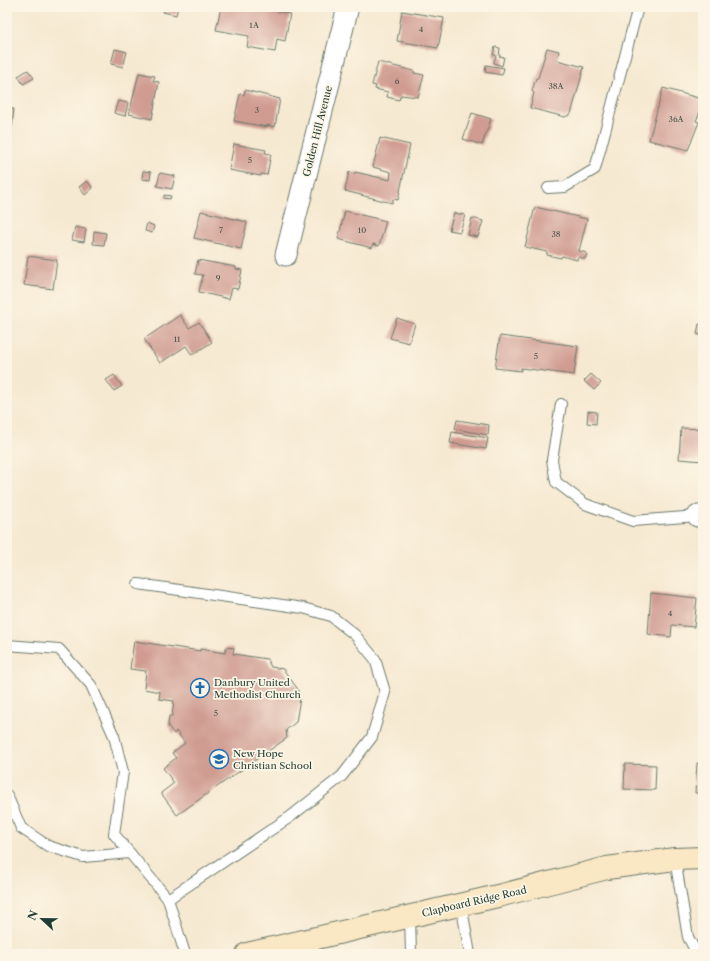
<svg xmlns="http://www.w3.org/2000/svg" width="710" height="961" font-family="'Libre Caslon Text',serif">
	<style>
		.building { fill: #d09c92 }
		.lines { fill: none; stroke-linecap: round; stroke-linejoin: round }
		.service-casing { stroke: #6a796b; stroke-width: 12 }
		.minor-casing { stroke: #6a796b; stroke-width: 23 }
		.secondary-casing { stroke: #6a796b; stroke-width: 24 }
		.service { stroke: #fff; stroke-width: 10 }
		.minor { stroke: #fff; stroke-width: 21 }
		.secondary { stroke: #fae7c3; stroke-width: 22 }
		.labels { text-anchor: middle; stroke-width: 3.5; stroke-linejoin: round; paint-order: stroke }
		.number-label { font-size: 8px; fill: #4b554c }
		.street-label { font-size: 10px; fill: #1f3d34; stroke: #fcf5e5 }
		.poi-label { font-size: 10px; fill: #1f3d34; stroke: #fcf5e5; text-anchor: start }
	</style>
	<rect width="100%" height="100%" fill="#fcf5e5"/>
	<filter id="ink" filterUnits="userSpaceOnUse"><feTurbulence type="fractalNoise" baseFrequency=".025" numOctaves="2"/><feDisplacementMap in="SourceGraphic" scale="8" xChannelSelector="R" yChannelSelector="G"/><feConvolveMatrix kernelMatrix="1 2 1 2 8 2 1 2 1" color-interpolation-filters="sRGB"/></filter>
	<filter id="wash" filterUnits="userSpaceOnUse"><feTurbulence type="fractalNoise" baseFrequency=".012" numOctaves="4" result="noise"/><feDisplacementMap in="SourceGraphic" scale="16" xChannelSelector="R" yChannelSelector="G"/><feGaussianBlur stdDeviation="0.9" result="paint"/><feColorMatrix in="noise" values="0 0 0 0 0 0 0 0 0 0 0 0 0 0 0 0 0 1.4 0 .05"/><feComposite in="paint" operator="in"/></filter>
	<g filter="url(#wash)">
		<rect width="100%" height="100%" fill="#f6e9d1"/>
		<g id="blocks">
			<g class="building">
				<path d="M 165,7 L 178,7 L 176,15 L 163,12 Z"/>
				<path d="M 221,7 L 253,7 L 290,14 L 285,41 L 277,39 L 275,52 L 247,47 L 249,36 L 216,30 Z"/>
				<path d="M 402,11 L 444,18 L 438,48 L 397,41 Z"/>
				<path d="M 495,47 L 500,48 L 499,56 L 504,57 L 502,66 L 494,63 L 496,55 L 493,55 Z"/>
				<path d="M 547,48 L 559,51 L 557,60 L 584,67 L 571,114 L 565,117 L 530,108 L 534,93 L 532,91 L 536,78 L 538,78 Z"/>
				<path d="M 115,49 L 127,52 L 123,67 L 111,64 Z"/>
				<path d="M 378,62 L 414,71 L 414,73 L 424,75 L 418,97 L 401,95 L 399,100 L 387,97 L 388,92 L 375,89 L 376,86 L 372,85 Z"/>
				<path d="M 486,65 L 504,68 L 502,75 L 485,72 Z"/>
				<path d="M 28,70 L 34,78 L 23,84 L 18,76 Z"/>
				<path d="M 139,73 L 155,76 L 153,81 L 159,82 L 152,119 L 129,114 Z"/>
				<path d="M 663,88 L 702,99 L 700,107 L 702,107 L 696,121 L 699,122 L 688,150 L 649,140 Z"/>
				<path d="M 245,90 L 280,99 L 275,127 L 267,125 L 267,127 L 234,121 L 240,94 L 244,95 Z"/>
				<path d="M 118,101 L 128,103 L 125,116 L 114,113 Z"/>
				<path d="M 7,109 L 14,109 L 11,134 L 7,134 Z"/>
				<path d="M 472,113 L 491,119 L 482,145 L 463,139 Z"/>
				<path d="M 380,138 L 410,145 L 398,200 L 393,199 L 392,203 L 345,191 L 349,172 L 354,174 L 355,172 L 390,180 L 391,172 L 373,167 Z"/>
				<path d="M 10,140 L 11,149 L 7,149 L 7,141 Z"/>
				<path d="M 234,144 L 266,150 L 265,153 L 271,154 L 267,175 L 261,174 L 261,176 L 229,170 Z"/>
				<path d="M 143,171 L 151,172 L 150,180 L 142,179 Z"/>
				<path d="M 160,173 L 175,176 L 172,189 L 157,186 Z"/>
				<path d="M 87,181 L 93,188 L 85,195 L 79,187 Z"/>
				<path d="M 164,195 L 171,196 L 170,199 L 164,198 Z"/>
				<path d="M 535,207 L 587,219 L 579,251 L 587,253 L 585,259 L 578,257 L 577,260 L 562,256 L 561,258 L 547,255 L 547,252 L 525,247 Z"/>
				<path d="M 201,211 L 247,222 L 241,249 L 194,238 Z"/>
				<path d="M 345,211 L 386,221 L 379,246 L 373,244 L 372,248 L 338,239 Z"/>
				<path d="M 454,213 L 465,215 L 460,232 L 449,230 Z"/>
				<path d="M 472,218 L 483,221 L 478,237 L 468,235 Z"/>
				<path d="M 147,223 L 154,226 L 152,233 L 145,231 Z"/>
				<path d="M 75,227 L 86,229 L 84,242 L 72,240 Z"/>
				<path d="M 94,231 L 106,233 L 104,245 L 93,244 Z"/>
				<path d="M 28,256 L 57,260 L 53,289 L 24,285 Z"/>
				<path d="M 198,260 L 236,267 L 236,269 L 242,270 L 238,289 L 232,288 L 229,299 L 199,292 L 203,275 L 195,274 Z"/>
				<path d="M 180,315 L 189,328 L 199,322 L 212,342 L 192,355 L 186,346 L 160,363 L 144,339 Z"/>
				<path d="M 397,318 L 415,324 L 409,343 L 390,338 Z"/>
				<path d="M 699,324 L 703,325 L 703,336 L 697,334 Z"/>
				<path d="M 500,336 L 578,346 L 574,375 L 521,368 L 521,371 L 495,368 Z"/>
				<path d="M 591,374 L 601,383 L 594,390 L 584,381 Z"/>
				<path d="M 114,375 L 122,386 L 114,391 L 106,380 Z"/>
				<path d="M 588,411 L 597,412 L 596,424 L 587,423 Z"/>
				<path d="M 457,420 L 489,425 L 488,435 L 455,429 Z"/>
				<path d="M 681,428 L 703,429 L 703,461 L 679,459 Z"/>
				<path d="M 452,432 L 488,438 L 486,449 L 450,443 Z"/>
				<path d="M 651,593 L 697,598 L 694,627 L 672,625 L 671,637 L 648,634 Z"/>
				<path d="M 134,641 L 200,651 L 200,649 L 225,653 L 226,647 L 234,648 L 233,654 L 267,659 L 271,667 L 283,669 L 297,688 L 299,693 L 298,698 L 300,698 L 296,722 L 286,730 L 287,738 L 177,815 L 161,793 L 174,783 L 163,768 L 176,758 L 172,753 L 185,743 L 176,731 L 174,734 L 168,726 L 169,716 L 172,716 L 174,701 L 159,699 L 160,692 L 144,689 L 146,671 L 130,669 Z"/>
				<path d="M 697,763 L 703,763 L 703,793 L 695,793 Z"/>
				<path d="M 625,764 L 656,765 L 655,790 L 624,789 Z"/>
			</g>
		</g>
	</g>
	<g filter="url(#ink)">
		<use href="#blocks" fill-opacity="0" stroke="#6a796b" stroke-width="1"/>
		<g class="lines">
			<defs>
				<g id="service">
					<path d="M 548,188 L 565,187 L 595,169 L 638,7"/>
					<path d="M 561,404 L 552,460 L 556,482 L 585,504 L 633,521 L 698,516"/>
					<path d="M 138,584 L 303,608 L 331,616 L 355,635 L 375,659 L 385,692 L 372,737 L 342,776 L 290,817 L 168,899"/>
					<path d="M 7,645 L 59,649 L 91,685 L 114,736 L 123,772 L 114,834 L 168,899 L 185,954"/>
					<path d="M 7,795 L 21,828 L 48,846 L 83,857 L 130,853"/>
					<path d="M 675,859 L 688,937 L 697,954"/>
					<path d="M 461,904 L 470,954"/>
					<path d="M 410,916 L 411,954"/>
				</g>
				<g id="minor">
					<path d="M 286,255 L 348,7"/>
					<path d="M 698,516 L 703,516"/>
				</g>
				<path id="secondary" d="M 247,954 L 502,895 L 607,868 L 675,859 L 703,858"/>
			</defs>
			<use href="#service" class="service-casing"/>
			<use href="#minor" class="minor-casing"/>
			<use href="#secondary" class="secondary-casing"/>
			<use href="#service" class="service"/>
			<use href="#minor" class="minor"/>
			<use href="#secondary" class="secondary"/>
		</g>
	</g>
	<defs>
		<symbol id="church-ring" viewBox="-11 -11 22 22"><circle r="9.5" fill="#fcf5e5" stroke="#1f6fb2" stroke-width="1.5"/><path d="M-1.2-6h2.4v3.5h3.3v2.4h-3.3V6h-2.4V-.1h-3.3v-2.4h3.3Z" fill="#1f6fb2"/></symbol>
		<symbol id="school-ring" viewBox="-11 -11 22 22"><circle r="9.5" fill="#fcf5e5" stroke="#1f6fb2" stroke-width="1.5"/><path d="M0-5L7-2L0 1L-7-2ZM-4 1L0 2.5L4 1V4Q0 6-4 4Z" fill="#1f6fb2"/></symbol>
	</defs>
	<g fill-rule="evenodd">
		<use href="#church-ring" x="189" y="677" width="22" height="22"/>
		<use href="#school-ring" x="208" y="748" width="22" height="22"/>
	</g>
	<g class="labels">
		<g class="number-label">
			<text x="254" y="28">1A</text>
			<text x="421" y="32">4</text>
			<text x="397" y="84">6</text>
			<text x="556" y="89">38A</text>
			<text x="257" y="113">3</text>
			<text x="676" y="122">36A</text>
			<text x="250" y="163">5</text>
			<text x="221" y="233">7</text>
			<text x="362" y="233">10</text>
			<text x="556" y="237">38</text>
			<text x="218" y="281">9</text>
			<text x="177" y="342">11</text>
			<text x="536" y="359">5</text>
			<text x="670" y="616">4</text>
			<text x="216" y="716">5</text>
		</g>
		<g class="street-label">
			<text transform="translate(317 131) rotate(-76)" y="4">Golden Hill Avenue</text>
			<text transform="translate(474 901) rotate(-13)" y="4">Clapboard Ridge Road</text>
		</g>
		<g class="poi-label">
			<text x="214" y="686">Danbury United<tspan x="214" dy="12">Methodist Church</tspan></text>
			<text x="233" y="757">New Hope<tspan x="233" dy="12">Christian School</tspan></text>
		</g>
	</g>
	<rect width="710" height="961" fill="none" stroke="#fcf5e5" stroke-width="24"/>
	<g transform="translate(42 919) rotate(292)" stroke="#fcf5e5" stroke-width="3" paint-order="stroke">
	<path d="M0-3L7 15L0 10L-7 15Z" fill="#1f3d34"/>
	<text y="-6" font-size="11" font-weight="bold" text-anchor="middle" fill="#1f3d34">N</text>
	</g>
</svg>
